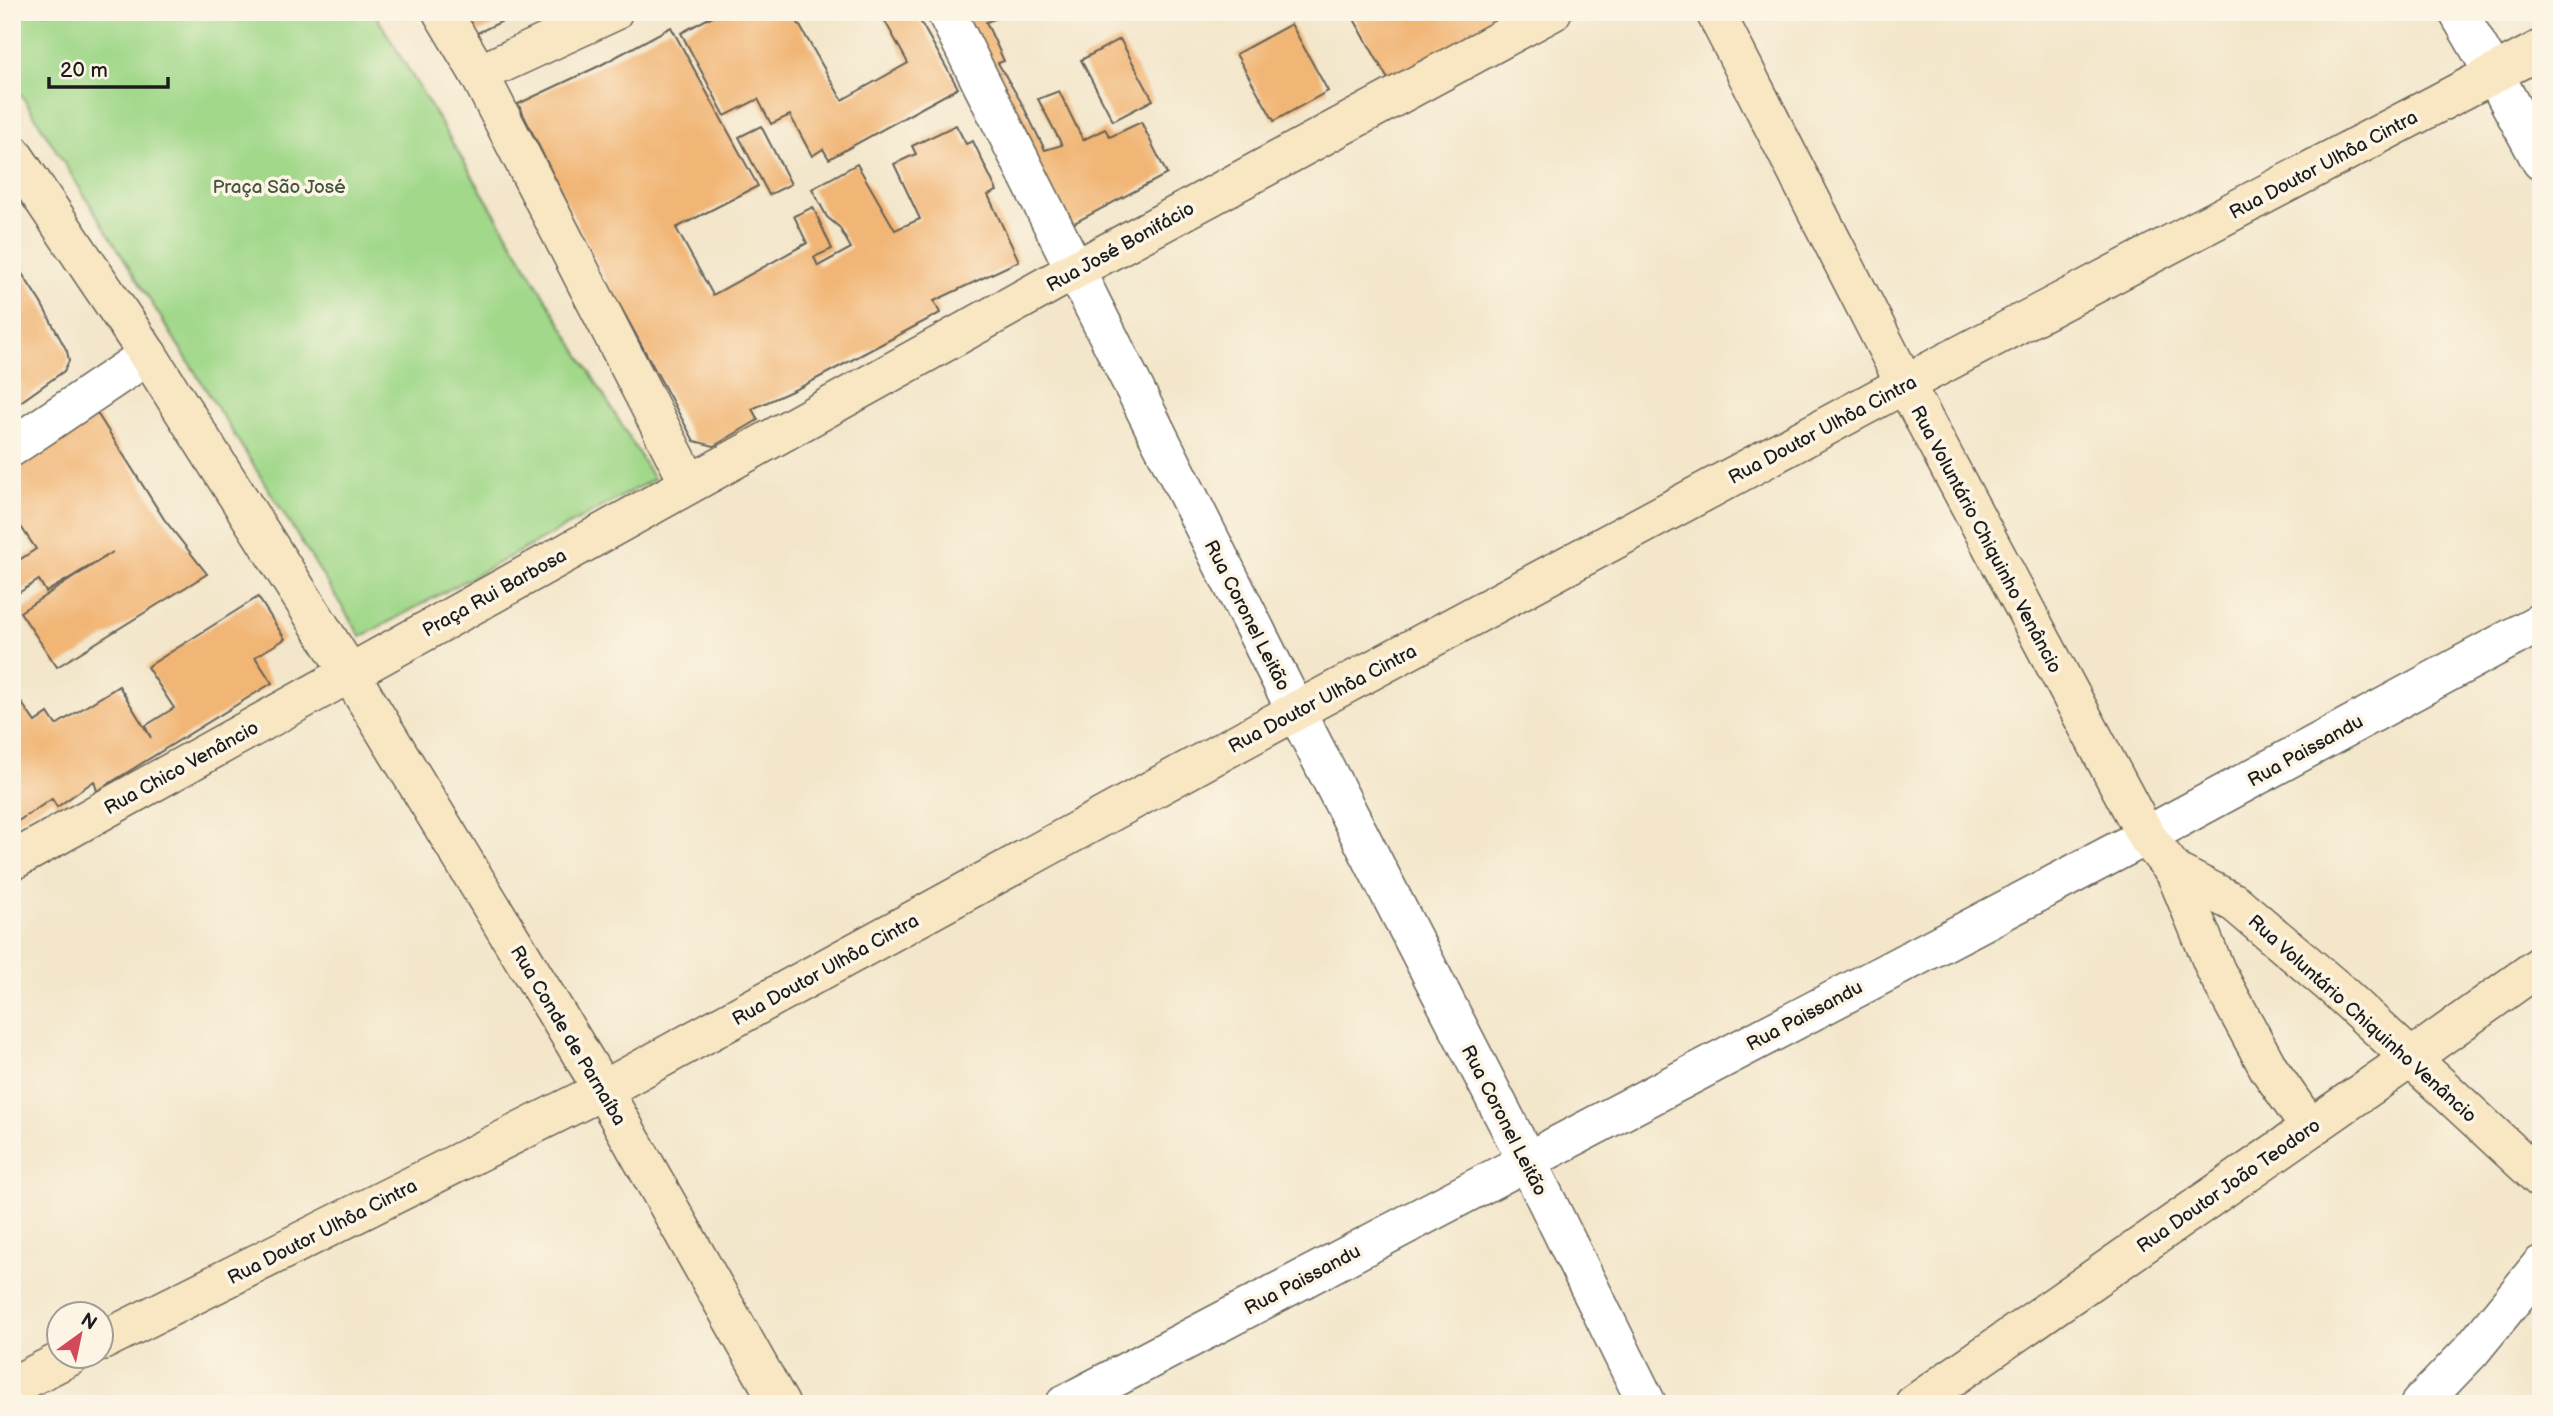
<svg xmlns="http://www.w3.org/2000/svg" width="2553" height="1416" font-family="'Balsamiq Sans',sans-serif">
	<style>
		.green { fill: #a1d88a; stroke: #5e7a53; stroke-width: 2 }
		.building { fill: #f1b574 }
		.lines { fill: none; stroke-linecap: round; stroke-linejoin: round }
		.street-casing { stroke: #676359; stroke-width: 41 }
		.secondary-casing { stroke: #676359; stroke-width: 41 }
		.street { stroke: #fff; stroke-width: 38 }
		.secondary { stroke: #f9e7c3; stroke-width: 38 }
		.labels { text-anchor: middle; stroke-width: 7; stroke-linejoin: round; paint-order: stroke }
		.street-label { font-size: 19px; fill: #1c1c1c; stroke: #fcf5e5 }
		.park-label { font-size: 19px; fill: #44543d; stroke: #fcf5e5 }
	</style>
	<rect width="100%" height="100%" fill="#fcf5e5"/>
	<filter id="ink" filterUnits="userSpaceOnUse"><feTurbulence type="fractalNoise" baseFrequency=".0143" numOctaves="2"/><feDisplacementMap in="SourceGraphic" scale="14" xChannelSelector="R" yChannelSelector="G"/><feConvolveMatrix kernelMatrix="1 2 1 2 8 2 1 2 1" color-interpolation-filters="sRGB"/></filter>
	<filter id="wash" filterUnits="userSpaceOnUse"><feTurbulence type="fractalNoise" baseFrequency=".00686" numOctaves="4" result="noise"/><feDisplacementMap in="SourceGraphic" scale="28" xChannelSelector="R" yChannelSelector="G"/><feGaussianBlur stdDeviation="1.57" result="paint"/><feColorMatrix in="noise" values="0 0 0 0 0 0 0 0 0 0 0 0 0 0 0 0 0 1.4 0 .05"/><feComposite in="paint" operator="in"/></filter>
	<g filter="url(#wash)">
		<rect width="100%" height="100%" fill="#f3e6ca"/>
		<path class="green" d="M 12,12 L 374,12 L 654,479 L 361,637 L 12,80 Z"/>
		<g id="blocks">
			<g class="building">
				<path d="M 463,12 L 522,12 L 473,35 Z"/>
				<path d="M 720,12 L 792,12 L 842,100 L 908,63 L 880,12 L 915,12 L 958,88 L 829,159 L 823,149 L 812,156 L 790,115 L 771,124 L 758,99 L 725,116 L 681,33 Z"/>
				<path d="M 959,12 L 997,12 L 1000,17 L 986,22 L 1004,61 L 998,63 L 1021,102 L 1045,150 L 1062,145 L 1038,99 L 1059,91 L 1083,140 L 1105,129 L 1110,137 L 1141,122 L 1167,174 L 1063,229 Z"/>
				<path d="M 1350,12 L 1514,12 L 1394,90 Z"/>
				<path d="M 1291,24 L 1328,91 L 1274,121 L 1236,54 Z"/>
				<path d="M 671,27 L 758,186 L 676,228 L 713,295 L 807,243 L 794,216 L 813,207 L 832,249 L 814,257 L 818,266 L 851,248 L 839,227 L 827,217 L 812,189 L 857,164 L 895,230 L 920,219 L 894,164 L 916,154 L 912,146 L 956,125 L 966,144 L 973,141 L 997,191 L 988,195 L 1019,261 L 934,301 L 940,313 L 803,386 L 752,409 L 758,420 L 714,446 L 694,441 L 600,269 L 518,104 L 599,66 Z"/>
				<path d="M 1120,39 L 1153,100 L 1113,121 L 1081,60 Z"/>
				<path d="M 761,126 L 791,184 L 769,195 L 739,137 Z"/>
				<path d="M 12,258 L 41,303 L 67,351 L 69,361 L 64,371 L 12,408 Z"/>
				<path d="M 97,413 L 164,519 L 207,574 L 57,667 L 20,612 L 113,552 L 46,592 L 39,580 L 12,597 L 12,556 L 16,562 L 36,549 L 17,521 L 12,525 L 12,469 Z"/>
				<path d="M 258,597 L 285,639 L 255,657 L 272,683 L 97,791 L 94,781 L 57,807 L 52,799 L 12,825 L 12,707 L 21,702 L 35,722 L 48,713 L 56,725 L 119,686 L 151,738 L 145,726 L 174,708 L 147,667 Z"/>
			</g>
		</g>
	</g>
	<g filter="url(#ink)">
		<use href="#blocks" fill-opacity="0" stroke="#676359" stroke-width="2"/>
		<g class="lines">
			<defs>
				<g id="street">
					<path d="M 946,12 L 1296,711 L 1527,1161 L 1647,1404"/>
					<path d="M 2458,12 L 2494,74 L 2541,161"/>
					<path d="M 12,447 L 148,355"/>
					<path d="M 1065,1404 L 2146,836 L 2541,622"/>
					<path d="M 2420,1404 L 2471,1351 L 2541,1265"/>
				</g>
				<g id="secondary">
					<path d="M 442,12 L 479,74 L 689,483"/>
					<path d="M 1715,12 L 1905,384 L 2146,836 L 2175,872 L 2235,903 L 2335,988 L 2541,1179"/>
					<path d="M 479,74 L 613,12"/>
					<path d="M 12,153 L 148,355 L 349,672 L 603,1090 L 780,1404"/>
					<path d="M 12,861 L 1075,270 L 1552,12"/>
					<path d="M 2175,872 L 2216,971 L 2269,1069 L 2310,1128"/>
					<path d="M 102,1341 L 603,1090 L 1296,711 L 1905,384 L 2541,49"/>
					<path d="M 12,1386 L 71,1356"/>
					<path d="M 1914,1404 L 2411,1058 L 2541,965"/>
				</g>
			</defs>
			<use href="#street" class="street-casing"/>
			<use href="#secondary" class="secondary-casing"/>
			<use href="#street" class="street"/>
			<use href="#secondary" class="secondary"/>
		</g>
	</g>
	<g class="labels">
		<g class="street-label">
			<text transform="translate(2323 164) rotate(-28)" y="7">Rua Doutor Ulhôa Cintra</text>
			<text transform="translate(1120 246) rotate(-29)" y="7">Rua José Bonifácio</text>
			<text transform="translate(1822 429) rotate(-28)" y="7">Rua Doutor Ulhôa Cintra</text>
			<text transform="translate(1987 539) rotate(62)" y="7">Rua Voluntário Chiquinho Venâncio</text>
			<text transform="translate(494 592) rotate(-29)" y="7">Praça Rui Barbosa</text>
			<text transform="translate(1248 615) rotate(63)" y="7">Rua Coronel Leitão</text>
			<text transform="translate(1322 698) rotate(-28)" y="7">Rua Doutor Ulhôa Cintra</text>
			<text transform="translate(2305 750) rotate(-29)" y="7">Rua Paissandu</text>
			<text transform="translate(181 767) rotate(-29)" y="7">Rua Chico Venâncio</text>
			<text transform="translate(825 969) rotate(-29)" y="7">Rua Doutor Ulhôa Cintra</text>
			<text transform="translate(1804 1015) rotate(-28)" y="7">Rua Paissandu</text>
			<text transform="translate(2363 1018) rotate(42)" y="7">Rua Voluntário Chiquinho Venâncio</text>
			<text transform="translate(569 1035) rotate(59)" y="7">Rua Conde de Parnaíba</text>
			<text transform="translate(1505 1120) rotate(63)" y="7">Rua Coronel Leitão</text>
			<text transform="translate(2228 1185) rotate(-35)" y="7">Rua Doutor João Teodoro</text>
			<text transform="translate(322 1231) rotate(-27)" y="7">Rua Doutor Ulhôa Cintra</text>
			<text transform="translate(1302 1279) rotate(-28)" y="7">Rua Paissandu</text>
		</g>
		<g class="park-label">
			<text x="279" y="193">Praça São José</text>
		</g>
	</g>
	<rect width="2553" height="1416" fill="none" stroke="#fcf5e5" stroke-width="42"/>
	<g transform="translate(80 1335) rotate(33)"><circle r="33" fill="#fcf5e5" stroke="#a29e95" stroke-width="2"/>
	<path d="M0-5L12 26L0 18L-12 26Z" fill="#d1495b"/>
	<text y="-10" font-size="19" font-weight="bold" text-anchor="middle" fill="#1c1c1c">N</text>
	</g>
	<path d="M49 77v10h119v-10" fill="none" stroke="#1c1c1c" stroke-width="3.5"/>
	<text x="60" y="77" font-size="21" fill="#1c1c1c" stroke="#fcf5e5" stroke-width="5" paint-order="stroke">20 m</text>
</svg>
